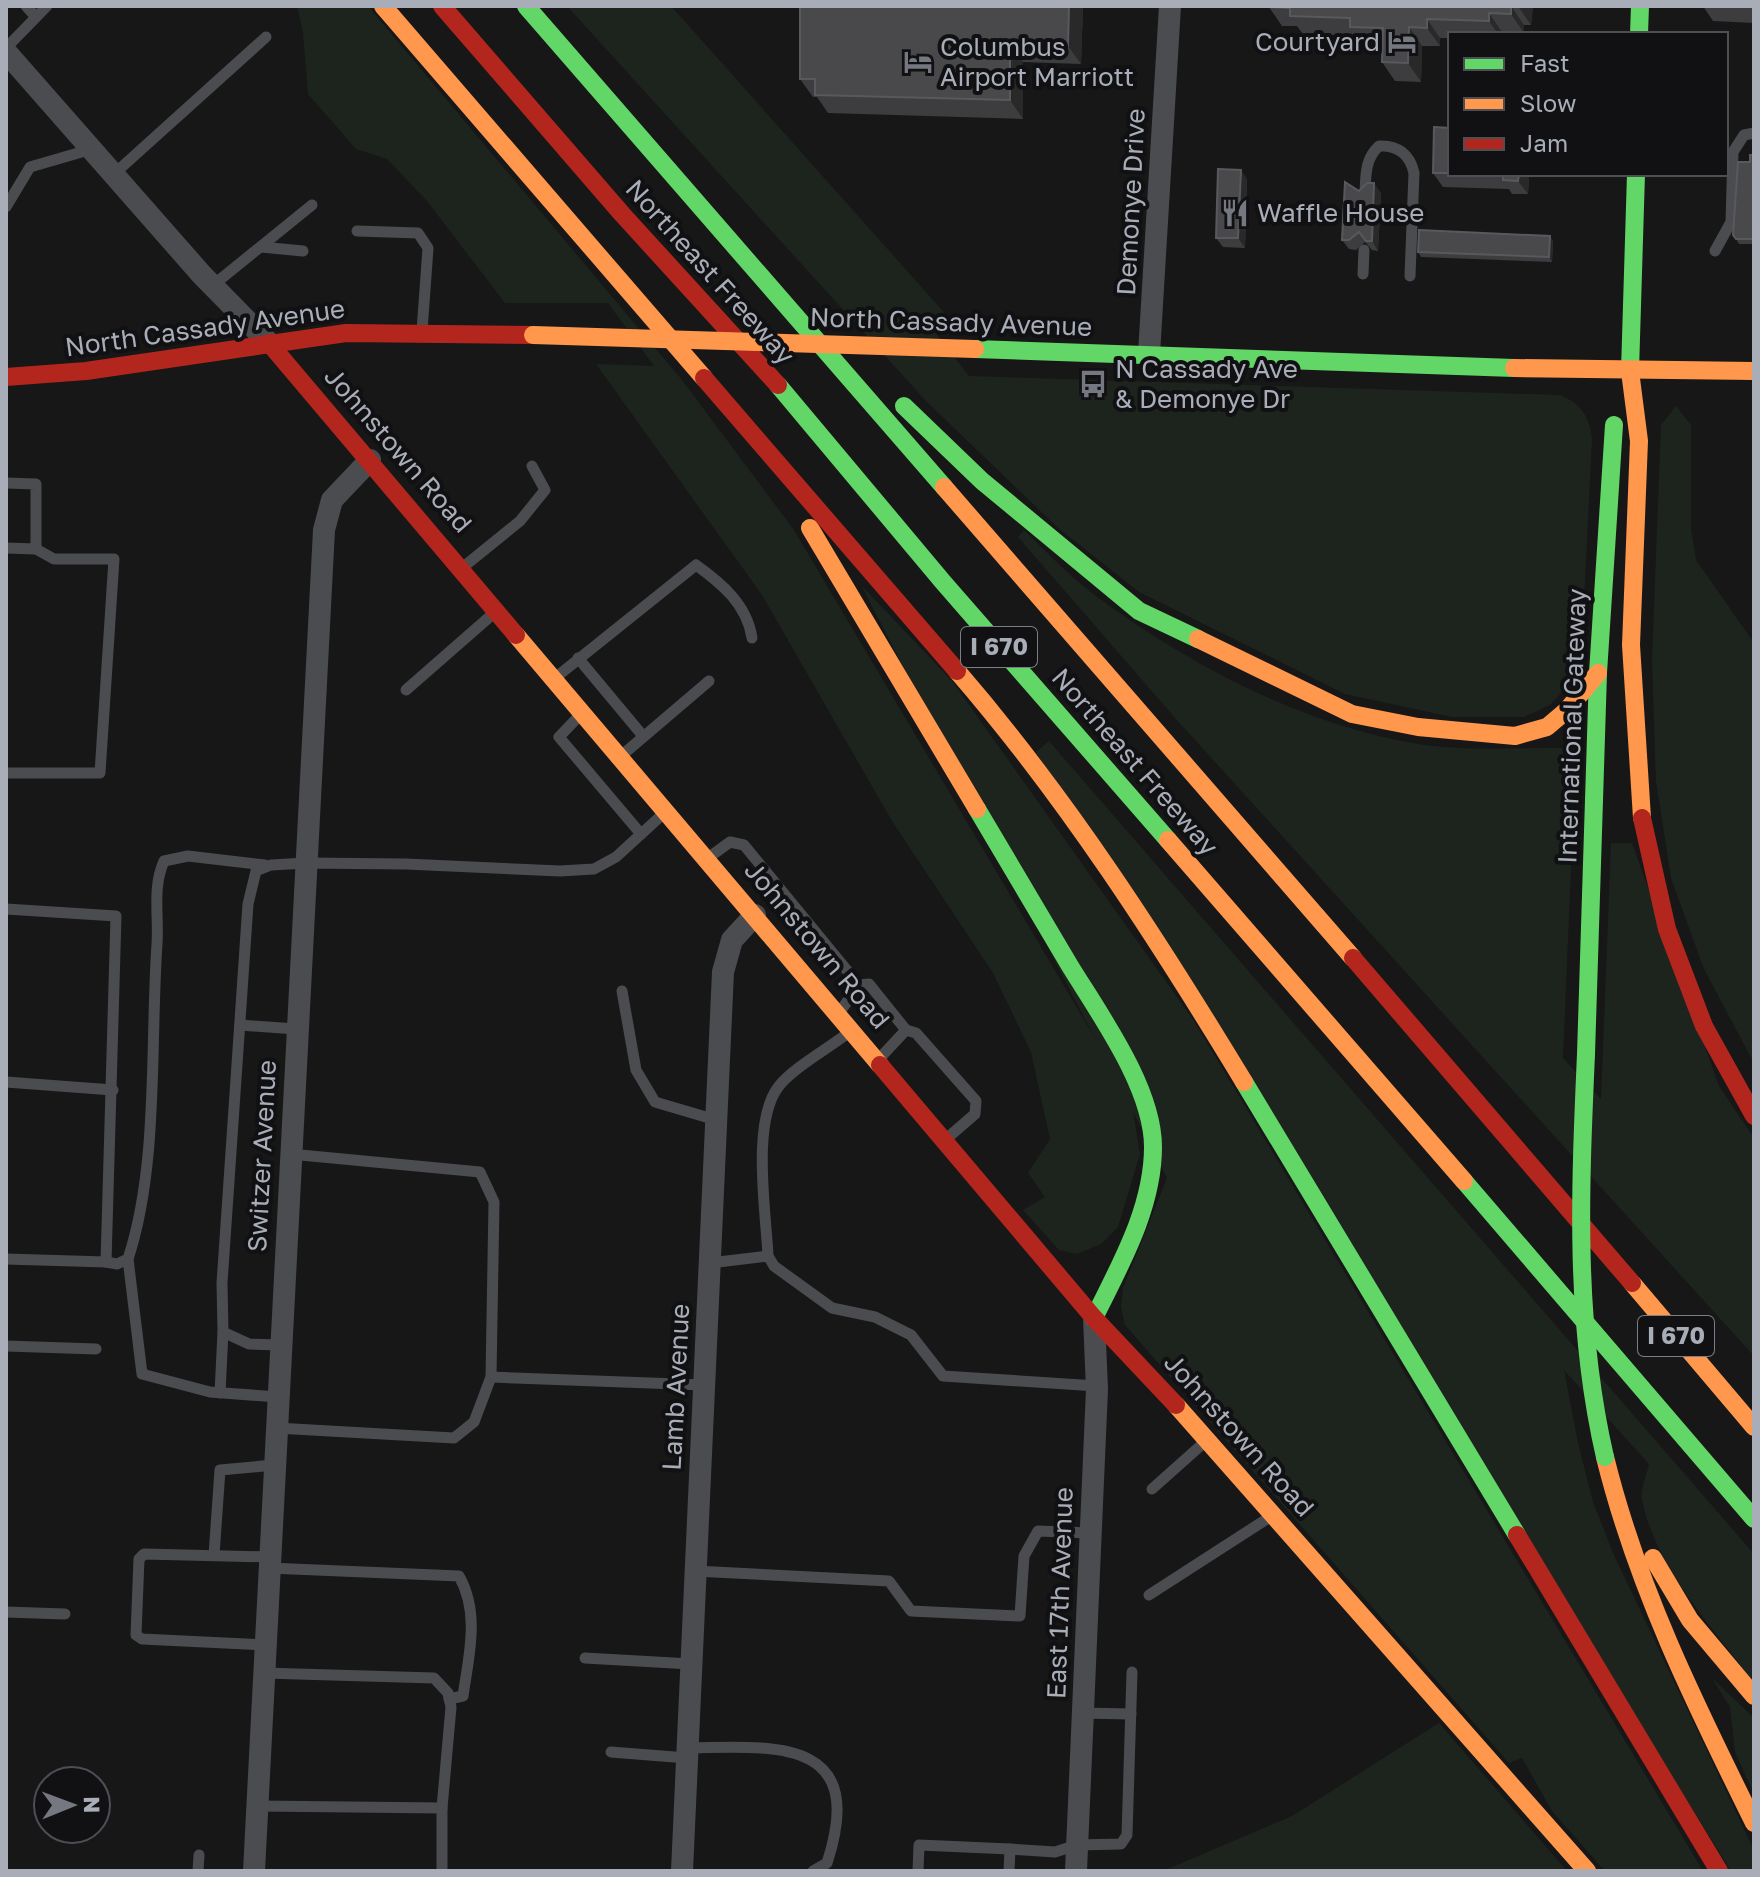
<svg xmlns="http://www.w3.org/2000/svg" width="1760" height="1877" font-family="'Golos Text',sans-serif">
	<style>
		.green { fill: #1d241e }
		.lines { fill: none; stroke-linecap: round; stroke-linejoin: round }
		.lane { stroke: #4b4c50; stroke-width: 11 }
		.street { stroke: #4b4c50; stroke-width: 22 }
		.fast { stroke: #63d668; stroke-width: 18 }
		.slow { stroke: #ff974d; stroke-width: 18 }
		.jam { stroke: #b3261e; stroke-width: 18 }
		.fast-bridge { stroke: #63d668; stroke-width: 18 }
		.slow-bridge { stroke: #ff974d; stroke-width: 18 }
		.wall { fill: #3d3d3f }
		.shaded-wall { fill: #29292a }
		.building { fill: #49494c; stroke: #58595d; stroke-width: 2 }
		.labels { text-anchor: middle; stroke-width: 8; stroke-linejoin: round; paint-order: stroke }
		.shield { fill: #111113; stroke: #7b7e86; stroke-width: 2 }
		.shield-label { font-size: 24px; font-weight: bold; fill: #a8adb8 }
		.poi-label { font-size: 26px; fill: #a8adb8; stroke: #111113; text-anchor: start }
		.street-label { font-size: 26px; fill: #a8adb8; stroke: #111113 }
	</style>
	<rect width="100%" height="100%" fill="#171717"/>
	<g class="green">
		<path d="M 297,6 L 368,6 L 682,380 L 794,530 L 1131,1099 L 1140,1154 L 1118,1227 L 1101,1244 L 1077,1254 L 1059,1250 L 1023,1210 L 1045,1197 L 1028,1173 L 1050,1139 L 1031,1052 L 993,973 L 892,821 L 762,595 L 596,364 L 654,366 L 608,303 L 505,303 L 427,201 L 387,159 L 356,149 L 308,94 L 303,32 Z"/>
		<path d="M 567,6 L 671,6 L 949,318 L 924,318 L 969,376 L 1560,395 C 1581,404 1589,415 1592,438 L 1581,662 L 1576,677 L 1550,705 L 1524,717 L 1452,717 L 1345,694 L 1139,592 L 1057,527 L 927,402 Z"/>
		<path d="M 1676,406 L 1691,425 L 1691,529 L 1696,560 L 1754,643 L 1754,1063 L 1704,969 L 1671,878 L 1656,781 L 1652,661 L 1661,425 Z"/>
		<path d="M 1024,530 C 1047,552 1070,577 1096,596 C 1189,665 1303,725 1418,744 C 1469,752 1525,747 1576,748 L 1563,1058 L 1601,1099 L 1611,843 L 1632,843 L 1719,1086 L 1754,1138 L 1754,1356 L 1176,719 L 1018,537 Z"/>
		<path d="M 861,585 L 952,681 L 1194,1021 L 1703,1871 L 1605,1871 L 1552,1811 L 1522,1758 L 1509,1763 L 1125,1325 L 1121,1307 L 1123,1288 L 1167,1178 Z"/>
		<path d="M 1049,741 L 1754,1554 L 1754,1683 C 1714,1628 1656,1569 1642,1500 C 1640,1489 1647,1474 1649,1464 L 1564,1370 L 1578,1443 L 1593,1502 L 1613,1553 L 1754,1850 L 1754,1871 L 1731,1871 L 1036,752 Z"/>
		<path d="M 1712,1678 L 1754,1718 L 1754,1794 L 1735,1752 L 1730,1707 Z"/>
		<path d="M 1439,1723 L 1567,1871 L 1163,1871 L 1292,1816 Z"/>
	</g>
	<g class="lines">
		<g class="lane">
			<path d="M 26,6 L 36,17"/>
			<path d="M 6,48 L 47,6"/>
			<path d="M 114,174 L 266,37"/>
			<path d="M 1365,192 C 1366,174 1365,159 1379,146 C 1397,145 1410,154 1414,173 L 1410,276"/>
			<path d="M 6,207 L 30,167 L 92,149"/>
			<path d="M 357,231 L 418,233 L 428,248 L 422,331"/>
			<path d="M 261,247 L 303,251"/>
			<path d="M 1715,251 L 1731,222 L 1733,152 L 1744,135 L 1754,133"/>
			<path d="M 1363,274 L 1364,250"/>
			<path d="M 212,286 L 312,205"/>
			<path d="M 6,483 L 36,484 L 36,549 L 6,548"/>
			<path d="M 462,568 L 520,521 L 545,490 L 532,466"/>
			<path d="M 578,658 L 643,736"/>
			<path d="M 555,678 L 696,565 C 721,583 747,604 752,638"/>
			<path d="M 406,690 L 494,613"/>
			<path d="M 580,715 L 559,737 L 641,834"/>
			<path d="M 621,756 L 709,681"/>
			<path d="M 6,773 L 100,773 L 114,559 L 54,559 L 36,549"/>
			<path d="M 708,858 L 730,842 L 744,845 L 859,985"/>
			<path d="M 6,909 L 116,916 L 106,1262 L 6,1259"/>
			<path d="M 622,991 L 636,1070 L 655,1102 L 716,1120"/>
			<path d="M 839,1013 L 859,985 L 869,984 L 906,1030"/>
			<path d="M 240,1025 L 296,1029"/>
			<path d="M 878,1060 L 906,1030 L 916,1033 L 976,1101 L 975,1114 L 945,1140"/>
			<path d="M 6,1082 L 113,1090"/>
			<path d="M 768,1256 L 774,1266 L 832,1308 L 875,1317 L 911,1335 L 943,1376 L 1097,1386"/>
			<path d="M 128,1259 L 142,1374 L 210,1392 L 278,1397"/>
			<path d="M 106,1262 L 117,1264 L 128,1259 C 159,1165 150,1044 157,944 C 159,915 152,888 164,861 L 188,856 L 265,865"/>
			<path d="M 710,1263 L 768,1256 C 766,1212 751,1121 779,1086 C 793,1068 829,1048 848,1033"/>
			<path d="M 280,1345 L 249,1344 L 223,1332 L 222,1283 L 248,904 L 256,871 L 271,865 L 306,863 L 406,864 L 560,871 L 594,869 L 616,857 L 663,814"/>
			<path d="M 6,1346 L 96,1349"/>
			<path d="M 491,1377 L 704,1385"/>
			<path d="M 220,1393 L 223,1332"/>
			<path d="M 276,1428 L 454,1438 L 474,1422 L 491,1377 L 494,1202 L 480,1172 L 290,1154"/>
			<path d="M 1152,1489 L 1207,1440"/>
			<path d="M 214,1555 L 220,1470 L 274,1465"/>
			<path d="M 269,1568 L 459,1576 C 480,1613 469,1655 463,1696 L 449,1699"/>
			<path d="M 695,1571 L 889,1581 L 911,1611 L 1020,1616 L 1024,1556 L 1038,1531 L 1090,1533"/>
			<path d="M 1149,1595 L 1273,1515"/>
			<path d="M 6,1612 L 65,1614"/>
			<path d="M 266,1645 L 142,1639 L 136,1635 L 139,1559 L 144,1554 L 270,1557"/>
			<path d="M 585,1658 L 691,1664"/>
			<path d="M 264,1673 L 434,1678 L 448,1693 L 451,1707 L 442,1808"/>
			<path d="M 1082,1713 L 1131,1714"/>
			<path d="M 688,1748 C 777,1746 868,1738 827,1863 L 813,1871"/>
			<path d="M 611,1752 L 687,1758"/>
			<path d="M 257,1806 L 442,1808 L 442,1871"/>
			<path d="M 198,1871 L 199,1855"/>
			<path d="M 918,1871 L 919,1845 L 1010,1849"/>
			<path d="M 1009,1871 L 1010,1849 L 1055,1852 L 1077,1845 L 1121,1844 L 1127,1835 L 1132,1672"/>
		</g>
		<g class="street">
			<path d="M 6,52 L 202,275 L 269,343"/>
			<path d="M 1149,354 L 1170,6"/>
			<path d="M 254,1871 L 324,530 L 332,500 L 370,460"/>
			<path d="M 682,1871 L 723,972 L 732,940 L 755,915"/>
			<path d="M 1076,1871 L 1097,1389 L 1094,1318"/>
		</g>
		<g class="fast">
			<path d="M 526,6 L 944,487"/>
			<path d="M 1639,34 L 1640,6"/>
			<path d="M 975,349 L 1514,368"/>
			<path d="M 1630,371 L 1636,174"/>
			<path d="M 778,385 L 943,582 L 1168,840"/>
			<path d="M 904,406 L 982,481 L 1139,611 L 1198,639"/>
			<path d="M 977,809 C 1008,861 1039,913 1070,966 C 1100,1015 1153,1088 1153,1147 C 1153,1208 1120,1265 1094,1318"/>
			<path d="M 1586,1054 L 1598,673 L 1614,425"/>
			<path d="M 1244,1082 L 1517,1535"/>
			<path d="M 1464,1181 L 1754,1519"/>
		</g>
		<g class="slow">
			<path d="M 383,6 L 704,378"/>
			<path d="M 1514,368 L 1754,371"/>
			<path d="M 1630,371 L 1639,441 L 1631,645 L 1642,818"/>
			<path d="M 944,487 L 1353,958"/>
			<path d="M 810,528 L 977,809"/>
			<path d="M 516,635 L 880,1065"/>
			<path d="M 1198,639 L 1352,714 L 1418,727 L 1515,736 L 1547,727 L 1567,710 L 1598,673"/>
			<path d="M 957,671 C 1066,797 1158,940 1244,1082"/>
			<path d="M 1168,840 L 1464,1181"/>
			<path d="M 1632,1283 L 1754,1427"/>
			<path d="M 1176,1405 L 1587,1871"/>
			<path d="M 1605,1457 C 1637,1587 1695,1704 1754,1823"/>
			<path d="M 1653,1558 L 1690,1620 L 1754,1696"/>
		</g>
		<g class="jam">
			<path d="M 442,6 L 622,214 L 778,385"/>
			<path d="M 269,343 L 516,635"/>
			<path d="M 6,377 L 86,371 L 346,333 L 533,335"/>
			<path d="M 704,378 L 957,671"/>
			<path d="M 1642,818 L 1667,929 L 1704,1026 L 1754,1116"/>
			<path d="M 1353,958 L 1632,1283"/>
			<path d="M 880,1065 L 1094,1318 L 1176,1405"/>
			<path d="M 1517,1535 L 1719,1871"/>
		</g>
		<path class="fast-bridge" d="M 1586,1054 C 1580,1190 1574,1323 1605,1457"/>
		<path class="slow-bridge" d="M 533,335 L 975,349"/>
	</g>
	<g class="wall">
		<path d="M 1083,6 L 1081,64 L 1023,62 L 1023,119 L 828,113 L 817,97 L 813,97 L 800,79 Z"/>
		<path d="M 1533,6 L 1531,25 L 1524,25 L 1524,33 L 1502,32 L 1502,34 L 1450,34 L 1450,38 L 1440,38 L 1440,46 L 1422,46 L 1421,82 L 1395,81 L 1382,62 L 1383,46 L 1363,45 L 1357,36 L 1303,34 L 1297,26 L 1282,26 L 1269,7 Z"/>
		<path d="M 1703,6 L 1754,6 L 1754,23 L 1713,21 Z"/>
		<path d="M 1450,128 L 1450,174 L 1526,174 L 1529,178 L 1528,194 L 1512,194 L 1509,189 L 1443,187 L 1433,173 Z"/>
		<path d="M 1754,155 L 1754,244 L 1739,244 L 1736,239 L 1750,162 Z"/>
		<path d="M 1247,179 L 1245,248 L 1223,247 L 1216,238 Z"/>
		<path d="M 1381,193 L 1378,251 L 1372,250 L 1365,242 L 1356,250 L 1349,249 L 1342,240 Z"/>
		<path d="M 1553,240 L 1552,262 L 1421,257 L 1418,252 Z"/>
	</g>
	<g class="shaded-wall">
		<path d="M 1069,6 L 1083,6 L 1081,64 L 1068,46 Z"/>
		<path d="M 1511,6 L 1524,25 L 1524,33 L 1511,14 Z"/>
		<path d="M 1518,6 L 1533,6 L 1531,25 Z"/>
		<path d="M 1489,13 L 1502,32 L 1502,34 L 1498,34 L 1489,21 Z"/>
		<path d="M 1427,19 L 1440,38 L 1440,46 L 1427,28 Z"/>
		<path d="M 1409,27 L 1422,46 L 1421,82 L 1408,63 Z"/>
		<path d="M 1010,43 L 1023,62 L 1023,119 L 1010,100 Z"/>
		<path d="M 1241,170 L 1247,179 L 1245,248 L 1238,238 Z"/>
		<path d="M 1519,174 L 1526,174 L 1529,178 L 1528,194 L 1518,181 Z"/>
		<path d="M 1374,183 L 1381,193 L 1378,251 L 1372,241 Z"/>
		<path d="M 1550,236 L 1553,240 L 1552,262 L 1549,257 Z"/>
	</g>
	<g class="building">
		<path d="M 800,6 L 1069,6 L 1068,46 L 1010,43 L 1010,100 L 815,95 L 815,79 L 800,79 Z"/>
		<path d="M 1269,6 L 1518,6 L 1511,6 L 1511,14 L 1489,13 L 1489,21 L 1427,19 L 1427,28 L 1409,27 L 1408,63 L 1382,62 L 1383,28 L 1350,27 L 1350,18 L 1290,16 L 1290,8 L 1269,7 Z"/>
		<path d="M 1434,127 L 1450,128 L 1450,173 L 1433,173 Z"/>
		<path d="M 1750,155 L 1754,155 L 1754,239 L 1736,239 L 1733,235 L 1738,162 L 1750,162 Z"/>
		<path d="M 1218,169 L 1241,170 L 1238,238 L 1216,238 Z"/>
		<path d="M 1479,174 L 1519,174 L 1518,181 L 1503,180 L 1503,175 Z"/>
		<path d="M 1345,182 L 1359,191 L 1367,183 L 1374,183 L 1372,241 L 1366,241 L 1359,232 L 1349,240 L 1342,240 Z"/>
		<path d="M 1419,230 L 1550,236 L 1549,257 L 1418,252 Z"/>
	</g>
	<defs>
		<symbol id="hotel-bare" viewBox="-9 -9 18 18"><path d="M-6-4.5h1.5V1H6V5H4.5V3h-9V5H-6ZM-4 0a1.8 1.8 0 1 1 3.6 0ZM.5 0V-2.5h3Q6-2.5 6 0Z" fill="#757880" stroke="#111113" stroke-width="2.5" paint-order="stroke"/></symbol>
		<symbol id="restaurant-bare" viewBox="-9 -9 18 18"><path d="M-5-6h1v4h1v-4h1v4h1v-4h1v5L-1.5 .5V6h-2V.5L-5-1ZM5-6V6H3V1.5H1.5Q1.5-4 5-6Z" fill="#757880" stroke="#111113" stroke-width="2.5" paint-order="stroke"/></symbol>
		<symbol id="bus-bare" viewBox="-9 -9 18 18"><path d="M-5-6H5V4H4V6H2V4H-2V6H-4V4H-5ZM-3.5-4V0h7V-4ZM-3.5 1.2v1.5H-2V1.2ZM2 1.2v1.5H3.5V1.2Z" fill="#757880" stroke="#111113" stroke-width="2.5" paint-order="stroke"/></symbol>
	</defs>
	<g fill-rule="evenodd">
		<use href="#hotel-bare" x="1382" y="22" width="40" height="40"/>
		<use href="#hotel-bare" x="898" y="42" width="40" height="40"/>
		<use href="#restaurant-bare" x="1215" y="193" width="40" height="40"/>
		<use href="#bus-bare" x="1073" y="364" width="40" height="40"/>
	</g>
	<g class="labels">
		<g class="shield">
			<rect x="961" y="627" width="76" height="40" rx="6"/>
			<rect x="1638" y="1316" width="76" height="40" rx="6"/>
		</g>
		<g class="shield-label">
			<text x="999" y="655">I 670</text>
			<text x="1676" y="1344">I 670</text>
		</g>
		<g class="poi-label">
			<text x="1380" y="51" text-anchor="end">Courtyard</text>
			<text x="940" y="56">Columbus<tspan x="940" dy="30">Airport Marriott</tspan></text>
			<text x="1257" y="222">Waffle House</text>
			<text x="1115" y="378">N Cassady Ave<tspan x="1115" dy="30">&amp; Demonye Dr</tspan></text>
		</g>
		<g class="street-label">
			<text transform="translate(1131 202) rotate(-87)" y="9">Demonye Drive</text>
			<text transform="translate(710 272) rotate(48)" y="9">Northeast Freeway</text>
			<text transform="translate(951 322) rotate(2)" y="9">North Cassady Avenue</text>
			<text transform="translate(205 328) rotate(-8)" y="9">North Cassady Avenue</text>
			<text transform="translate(398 450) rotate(49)" y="9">Johnstown Road</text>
			<text transform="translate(1572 726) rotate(-88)" y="9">International Gateway</text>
			<text transform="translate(1135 762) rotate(49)" y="9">Northeast Freeway</text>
			<text transform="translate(817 945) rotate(50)" y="9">Johnstown Road</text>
			<text transform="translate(262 1156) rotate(-87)" y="9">Switzer Avenue</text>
			<text transform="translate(676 1387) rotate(-87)" y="9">Lamb Avenue</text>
			<text transform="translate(1239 1435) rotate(48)" y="9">Johnstown Road</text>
			<text transform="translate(1060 1593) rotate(-88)" y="9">East 17th Avenue</text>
		</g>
	</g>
	<rect width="1760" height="1877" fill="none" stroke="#a8adb8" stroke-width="16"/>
	<rect x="1448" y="32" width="280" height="144" fill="#111113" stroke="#4d4f55" stroke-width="2"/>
	<rect x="1464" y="58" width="40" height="12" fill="#63d668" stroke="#4d4f55" stroke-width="2"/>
	<text x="1520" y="72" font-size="24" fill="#a8adb8">Fast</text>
	<rect x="1464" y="98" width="40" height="12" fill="#ff974d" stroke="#4d4f55" stroke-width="2"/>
	<text x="1520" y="112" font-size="24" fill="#a8adb8">Slow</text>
	<rect x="1464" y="138" width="40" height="12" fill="#b3261e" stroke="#4d4f55" stroke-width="2"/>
	<text x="1520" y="152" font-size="24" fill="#a8adb8">Jam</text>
	<g transform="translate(72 1805) rotate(89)"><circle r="38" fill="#111113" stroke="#4d4f55" stroke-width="2"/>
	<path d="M0-6L14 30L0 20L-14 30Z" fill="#757880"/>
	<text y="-12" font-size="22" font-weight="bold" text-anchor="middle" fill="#a8adb8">N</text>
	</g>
</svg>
